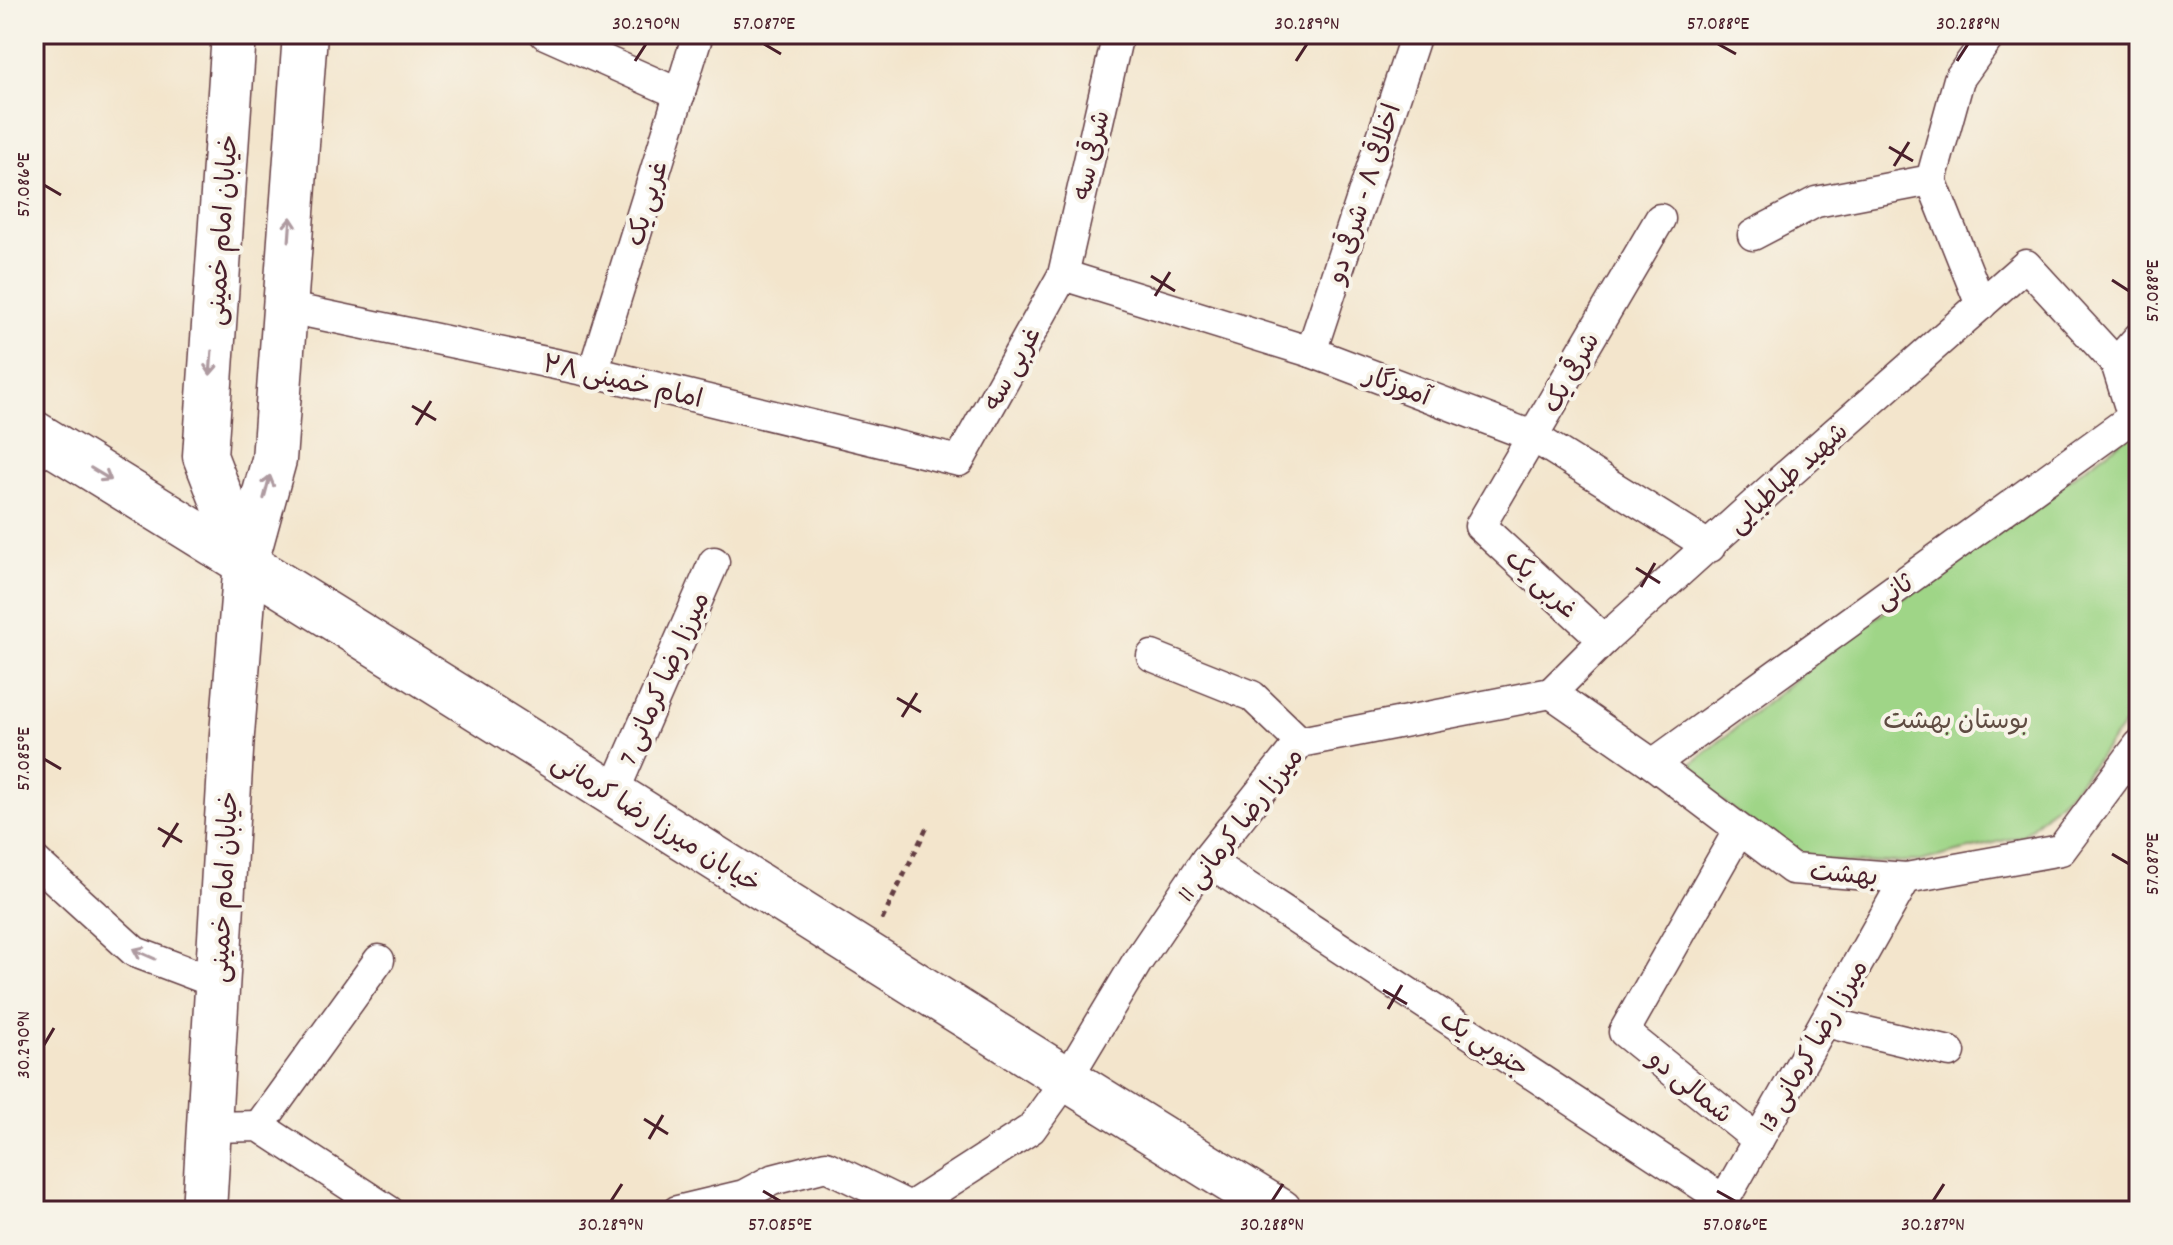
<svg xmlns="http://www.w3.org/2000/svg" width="2173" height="1245" font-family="Dekko,'Playpen Sans Arabic',sans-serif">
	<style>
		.green { fill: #9fd587; stroke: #747a59; stroke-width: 2 }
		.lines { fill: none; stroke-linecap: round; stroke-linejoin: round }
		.street-casing { stroke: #633d43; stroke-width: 33 }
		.secondary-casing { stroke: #633d43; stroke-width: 47 }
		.path { stroke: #633d43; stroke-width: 5; stroke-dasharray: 6 6; stroke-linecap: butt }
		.street { stroke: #fff; stroke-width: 30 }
		.secondary { stroke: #fff; stroke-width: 44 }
		.oneway { stroke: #ae9aa0 }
		.ticks { fill: none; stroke: #4a1f2b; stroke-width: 3 }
		.labels { text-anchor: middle; stroke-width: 8; stroke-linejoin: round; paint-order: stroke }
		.street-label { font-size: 26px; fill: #4a1f2b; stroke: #f7f3e8 }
		.park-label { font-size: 26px; fill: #5f4c42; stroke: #f7f3e8 }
		.neatline { fill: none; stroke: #4a1f2b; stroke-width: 3 }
		.ticks-label { font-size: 20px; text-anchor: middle; fill: #4a1f2b }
	</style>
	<rect width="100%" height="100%" fill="#f7f3e8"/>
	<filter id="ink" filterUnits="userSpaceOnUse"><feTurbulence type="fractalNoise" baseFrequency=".0125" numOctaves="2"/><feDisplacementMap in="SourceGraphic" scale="16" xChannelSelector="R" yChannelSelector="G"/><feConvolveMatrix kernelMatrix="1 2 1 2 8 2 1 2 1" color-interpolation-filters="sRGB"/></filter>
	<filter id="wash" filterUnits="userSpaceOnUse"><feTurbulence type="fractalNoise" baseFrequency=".006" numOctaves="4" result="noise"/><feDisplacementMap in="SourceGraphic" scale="32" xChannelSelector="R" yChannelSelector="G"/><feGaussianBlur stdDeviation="1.8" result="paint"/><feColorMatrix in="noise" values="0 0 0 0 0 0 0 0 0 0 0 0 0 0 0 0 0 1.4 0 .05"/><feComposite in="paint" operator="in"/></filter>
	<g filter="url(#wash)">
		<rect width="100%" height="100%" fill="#f3e5cc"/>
		<path class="green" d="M 2139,429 L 2139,706 L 2073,789 L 2022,836 L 1921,861 L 1855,863 L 1808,858 L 1782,847 L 1683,771 L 1833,649 Z"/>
	</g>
	<g filter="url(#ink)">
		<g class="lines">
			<defs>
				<g id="street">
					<path d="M 545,34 L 680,94"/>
					<path d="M 1931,180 L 1981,305"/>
					<path d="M 1753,235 L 1816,202 L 1931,180 L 1959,79 L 1991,34"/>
					<path d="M 1063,275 L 1311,352 L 1532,436 L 1710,547"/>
					<path d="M 284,307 L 593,372 L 959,461 L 1063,275 L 1118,34"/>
					<path d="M 1311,352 L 1416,34"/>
					<path d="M 2116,363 L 2139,337"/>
					<path d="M 593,372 L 698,34"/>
					<path d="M 1604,640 L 1480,526 L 1660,219"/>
					<path d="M 1152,656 L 1252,696 L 1300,742"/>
					<path d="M 1551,693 L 1604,640 L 1770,490 L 2026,265 L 2116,363 L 2133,417 L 2139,422"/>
					<path d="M 1551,693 L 1653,764 L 1792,869 L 1906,878 L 2061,850 L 2139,745"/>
					<path d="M 1653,764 L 2133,417"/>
					<path d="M 613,794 L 714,562"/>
					<path d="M 1739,830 L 1624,1032 L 1758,1140"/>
					<path d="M 34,860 L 135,952 L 217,983"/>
					<path d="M 1206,860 L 1724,1200"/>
					<path d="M 1825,1022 L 1950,1052"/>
					<path d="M 259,1126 L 379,960"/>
					<path d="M 209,1127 L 259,1126 L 389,1211"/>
					<path d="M 677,1211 L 744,1195 L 772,1180 L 826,1166 L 910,1207 L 1031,1129 L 1066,1080 L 1137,962 L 1206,860 L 1300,742 L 1551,693"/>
					<path d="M 1718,1211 L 1906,878"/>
				</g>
				<g id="secondary">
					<path d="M 234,34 L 205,456 L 246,562"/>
					<path d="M 34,433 C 452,688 863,955 1280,1211"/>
					<path d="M 204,1211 L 232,734 L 246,562 L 274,460 L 305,34"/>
				</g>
			</defs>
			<use href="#street" class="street-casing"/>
			<use href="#secondary" class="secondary-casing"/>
			<path class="path" d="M 882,920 L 927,827"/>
			<use href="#street" class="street"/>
			<use href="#secondary" class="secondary"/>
		</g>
		<defs><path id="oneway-shaft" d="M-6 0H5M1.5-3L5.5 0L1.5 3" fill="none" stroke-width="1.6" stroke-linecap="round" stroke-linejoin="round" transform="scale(2)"/></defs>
		<g class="oneway">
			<use href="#oneway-shaft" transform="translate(290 229) rotate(-86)"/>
			<use href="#oneway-shaft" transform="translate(211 363) rotate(94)"/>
			<use href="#oneway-shaft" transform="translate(101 474) rotate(31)"/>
			<use href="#oneway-shaft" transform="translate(267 487) rotate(-75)"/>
			<use href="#oneway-shaft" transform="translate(144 954) rotate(-156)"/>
		</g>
	</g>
	<path class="ticks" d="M 764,44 L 781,54M 1718,44 L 1736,54M 635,61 L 646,44M 1296,61 L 1307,44M 1957,61 L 1968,44M 1889,147 L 1913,161M 1894,166 L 1909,142M 44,185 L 61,195M 1151,276 L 1175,291M 2112,280 L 2129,291M 1155,296 L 1170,272M 412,406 L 436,420M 416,425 L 431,401M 1636,568 L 1660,583M 1641,587 L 1655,563M 897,698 L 921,712M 902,717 L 917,693M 44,759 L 61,769M 158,828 L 182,842M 163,847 L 178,823M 2112,854 L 2129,864M 1383,990 L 1407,1004M 1388,1009 L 1402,985M 44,1045 L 54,1028M 644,1119 L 668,1134M 649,1139 L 663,1115M 763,1191 L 780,1201M 1717,1191 L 1735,1201M 611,1201 L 622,1184M 1272,1201 L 1283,1184M 1933,1201 L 1944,1184"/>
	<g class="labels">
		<g class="street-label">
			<text transform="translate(1090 155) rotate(-77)" y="9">شرقی سه</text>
			<text transform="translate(1363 193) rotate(-72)" y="9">اخلاقی ۸ - شرقی دو</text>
			<text transform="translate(646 203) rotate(-73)" y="9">غربی یک</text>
			<text transform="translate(221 230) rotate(-86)" y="9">خیابان امام خمینی</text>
			<text transform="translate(1011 368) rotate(-61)" y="9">غربی سه</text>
			<text transform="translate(1570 372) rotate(-60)" y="9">شرقی یک</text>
			<text transform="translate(623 380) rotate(13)" y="9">امام خمینی ۲۸</text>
			<text transform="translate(1398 385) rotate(21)" y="9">آموزگار</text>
			<text transform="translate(1787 477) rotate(-42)" y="9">شهید طباطبایی</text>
			<text transform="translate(1542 583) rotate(43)" y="9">غربی یک</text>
			<text transform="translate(1893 591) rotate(-36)" y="9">ثانی</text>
			<text transform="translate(663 678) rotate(-66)" y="9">میرزا رضا کرمانی 7</text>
			<text transform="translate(657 822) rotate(32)" y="9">خیابان میرزا رضا کرمانی</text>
			<text transform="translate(1239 824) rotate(-52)" y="9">میرزا رضا کرمانی 11</text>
			<text transform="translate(1844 873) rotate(5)" y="9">بهشت</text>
			<text transform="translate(223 887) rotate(-87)" y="9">خیابان امام خمینی</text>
			<text transform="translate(1485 1043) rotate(33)" y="9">جنوبی یک</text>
			<text transform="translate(1812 1045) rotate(-60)" y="9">میرزا رضا کرمانی 13</text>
			<text transform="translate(1691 1086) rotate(39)" y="9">شمالی دو</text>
		</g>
		<g class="park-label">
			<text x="1956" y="728">بوستان بهشت</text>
		</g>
	</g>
	<rect width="2173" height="1245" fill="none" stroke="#f7f3e8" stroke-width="88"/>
	<rect x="44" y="44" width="2085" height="1157" class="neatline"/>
	<g class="ticks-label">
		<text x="646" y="29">30.290°N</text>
		<text x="764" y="29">57.087°E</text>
		<text x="1307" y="29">30.289°N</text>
		<text x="1718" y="29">57.088°E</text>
		<text x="1968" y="29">30.288°N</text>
		<text transform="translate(22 185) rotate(-90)" y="7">57.086°E</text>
		<text transform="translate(2151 291) rotate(-90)" y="7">57.088°E</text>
		<text transform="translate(22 759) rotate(-90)" y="7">57.085°E</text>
		<text transform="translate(2151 864) rotate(-90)" y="7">57.087°E</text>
		<text transform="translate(22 1045) rotate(-90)" y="7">30.290°N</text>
		<text x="611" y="1230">30.289°N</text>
		<text x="780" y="1230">57.085°E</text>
		<text x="1272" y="1230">30.288°N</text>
		<text x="1735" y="1230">57.086°E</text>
		<text x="1933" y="1230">30.287°N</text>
	</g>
</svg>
